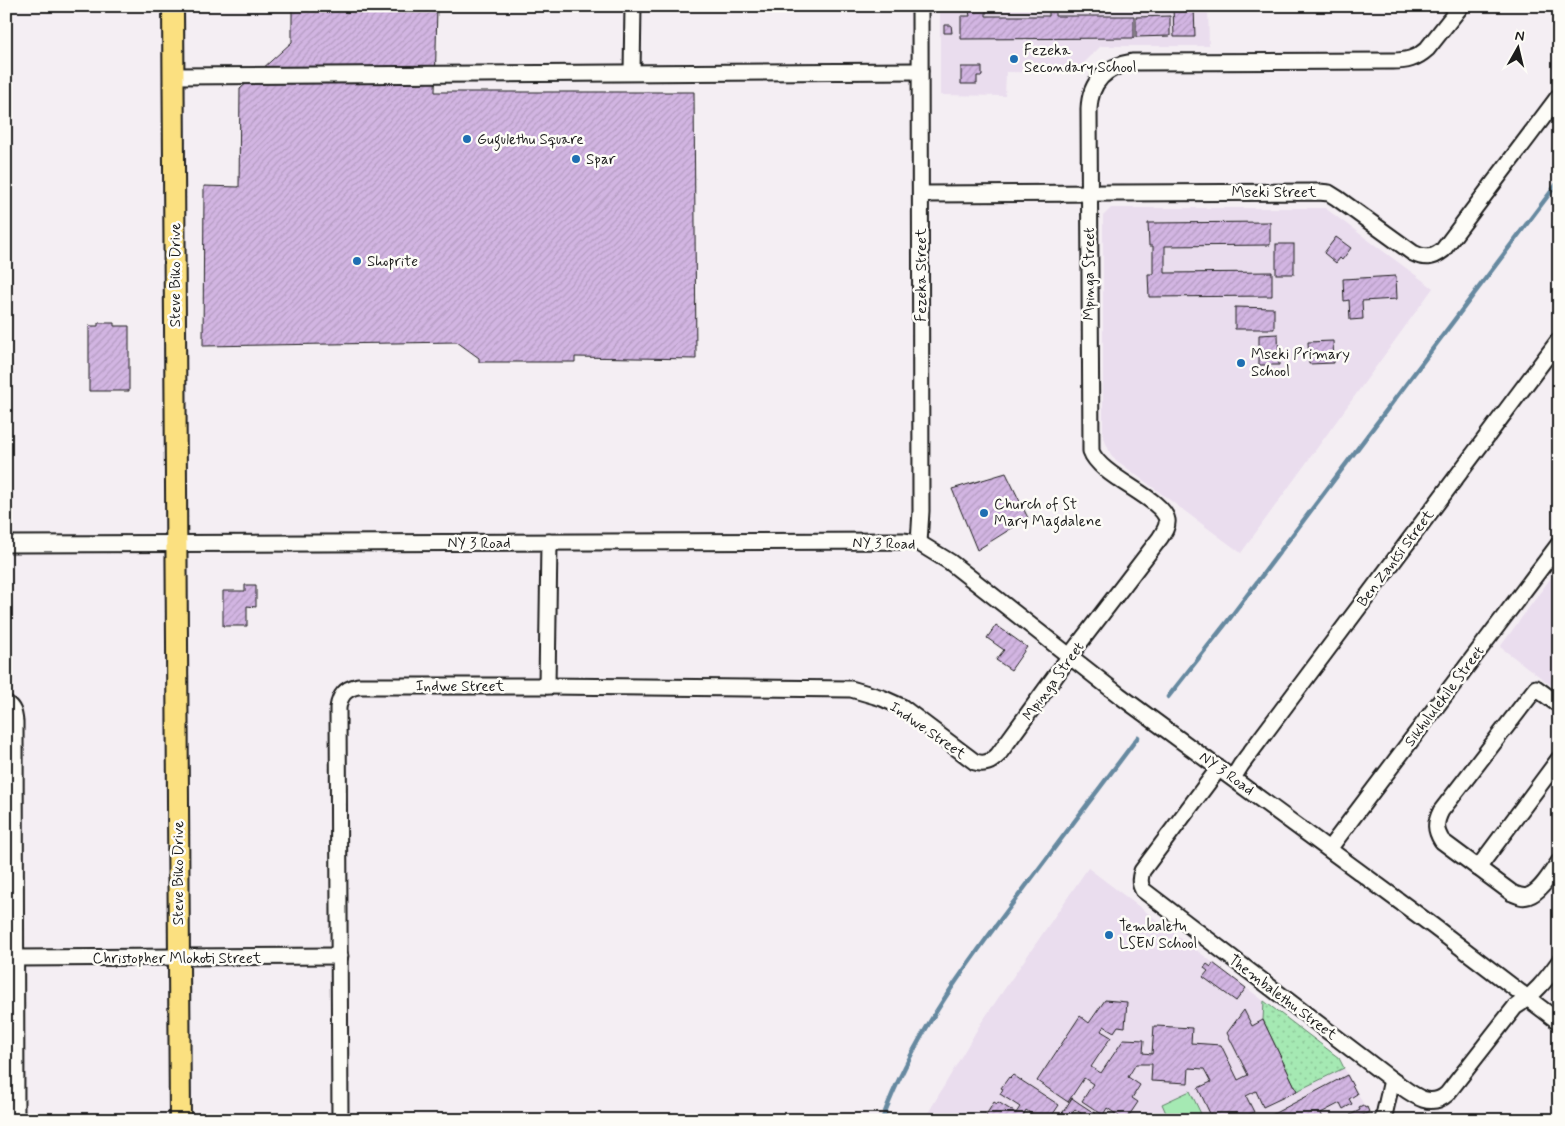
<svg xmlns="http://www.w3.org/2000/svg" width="1565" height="1126" font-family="Mynerve,sans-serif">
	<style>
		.built { fill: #eaddee }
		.grass { fill: url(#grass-dots); stroke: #608268 }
		.garden { fill: #a5e9b3; stroke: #608268 }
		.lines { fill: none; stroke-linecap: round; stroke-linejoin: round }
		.stream { stroke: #6689a0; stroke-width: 4.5 }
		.building { fill: url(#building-hatch); stroke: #1c1c1c }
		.minor-casing { stroke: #1c1c1c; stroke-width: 19 }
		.major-casing { stroke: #1c1c1c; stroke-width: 24 }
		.minor { stroke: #fdfcf7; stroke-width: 15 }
		.major { stroke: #fbe080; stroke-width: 20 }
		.poi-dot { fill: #1f6fb2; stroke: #fdfcf7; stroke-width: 2 }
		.labels { text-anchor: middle; stroke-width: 5; stroke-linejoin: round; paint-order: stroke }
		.poi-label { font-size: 15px; fill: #1c1c1c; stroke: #fdfcf7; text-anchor: start }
		.street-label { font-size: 15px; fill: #1c1c1c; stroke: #fdfcf7 }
	</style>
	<defs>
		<pattern id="grass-dots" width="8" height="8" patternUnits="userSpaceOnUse" patternTransform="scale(1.25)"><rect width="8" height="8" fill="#a5e9b3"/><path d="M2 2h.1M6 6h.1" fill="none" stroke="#8dc799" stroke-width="1.8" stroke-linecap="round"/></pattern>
		<pattern id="building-hatch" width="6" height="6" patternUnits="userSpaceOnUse" patternTransform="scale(1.25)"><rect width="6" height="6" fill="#d2b5e2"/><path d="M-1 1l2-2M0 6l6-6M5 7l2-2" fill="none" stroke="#b49bc1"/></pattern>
	</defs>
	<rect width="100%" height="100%" fill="#f4eef3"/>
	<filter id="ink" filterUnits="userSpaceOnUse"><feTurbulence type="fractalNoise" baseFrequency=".02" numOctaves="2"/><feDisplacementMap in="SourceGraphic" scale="10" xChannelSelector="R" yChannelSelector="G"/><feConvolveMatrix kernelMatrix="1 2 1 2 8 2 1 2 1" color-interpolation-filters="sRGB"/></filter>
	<g filter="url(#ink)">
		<g class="built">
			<path d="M 940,6 L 1208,6 L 1209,46 L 1101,46 L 1074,73 L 1006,72 L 1005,96 L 940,95 Z"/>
			<path d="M 1111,208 L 1325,208 L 1433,288 L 1241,553 L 1112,457 L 1103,437 L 1103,216 Z"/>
			<path d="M 1559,567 L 1559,691 L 1500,647 Z"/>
			<path d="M 1088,868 L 1339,1058 L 1365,1107 L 1367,1107 L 1369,1112 L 1368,1120 L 924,1120 L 981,1023 Z"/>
		</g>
		<path class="grass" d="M 1264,1001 L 1339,1058 L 1344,1068 L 1297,1091 L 1263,1020 Z"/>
		<path class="garden" d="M 1190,1091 L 1204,1120 L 1169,1120 L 1162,1104 Z"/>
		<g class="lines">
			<g class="stream">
				<path d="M 1168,697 L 1227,622 L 1559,181"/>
				<path d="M 882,1120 C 913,1035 968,962 1022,891 C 1061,840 1099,788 1138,737"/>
			</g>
		</g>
		<g class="building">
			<path d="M 292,6 L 437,6 L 435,92 L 694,92 L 696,359 L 575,357 L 575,362 L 479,362 L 479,358 L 457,342 L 203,346 L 204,186 L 239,187 L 240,89 L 292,42 Z"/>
			<path d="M 968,6 L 991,6 L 991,10 L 986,11 L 986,16 L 1049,16 L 1049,6 L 1055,6 L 1055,16 L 1134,16 L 1134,38 L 961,39 L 961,16 L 970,16 Z"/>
			<path d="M 1173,6 L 1194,6 L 1195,37 L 1174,37 Z"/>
			<path d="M 1170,16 L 1170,36 L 1136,37 L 1136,17 Z"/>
			<path d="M 944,25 L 951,25 L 952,33 L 944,33 Z"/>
			<path d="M 961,67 L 982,67 L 982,76 L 977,76 L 977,84 L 961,84 Z"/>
			<path d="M 1270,222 L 1270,245 L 1165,246 L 1165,273 L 1272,272 L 1272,296 L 1149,297 L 1148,274 L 1153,274 L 1153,246 L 1149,246 L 1148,223 Z"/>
			<path d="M 1336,237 L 1351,248 L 1342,260 L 1340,258 L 1336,263 L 1324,253 Z"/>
			<rect x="1276" y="244" width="18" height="30"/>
			<path d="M 1396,276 L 1397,299 L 1362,301 L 1363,319 L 1350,320 L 1349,300 L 1344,301 L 1343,279 Z"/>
			<path d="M 1235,307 L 1274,308 L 1274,329 L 1235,329 Z"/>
			<path d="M 98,323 L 114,323 L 114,326 L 129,326 L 129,391 L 89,391 L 89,326 L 98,326 Z"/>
			<path d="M 1278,334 L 1279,365 L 1259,365 L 1259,335 Z"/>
			<path d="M 1333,341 L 1334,363 L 1309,364 L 1308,342 Z"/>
			<path d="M 1006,473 L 1028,518 L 977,550 L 952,489 Z"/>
			<path d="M 245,585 L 256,585 L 256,607 L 247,606 L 247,626 L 223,626 L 223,591 L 245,591 Z"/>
			<path d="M 996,625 L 1027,647 L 1011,670 L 996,660 L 1004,650 L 987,638 Z"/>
			<path d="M 1213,963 L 1246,988 L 1236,1001 L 1203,977 L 1208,971 L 1204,968 L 1207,964 L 1211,967 Z"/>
			<path d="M 1105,1000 L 1127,1002 L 1125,1027 L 1118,1026 L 1114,1032 L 1104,1026 L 1101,1031 L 1111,1037 L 1091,1067 L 1101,1073 L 1124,1039 L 1144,1040 L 1143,1053 L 1152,1054 L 1154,1026 L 1156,1026 L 1192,1028 L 1191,1043 L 1221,1045 L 1238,1080 L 1248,1075 L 1227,1033 L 1244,1010 L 1252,1026 L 1263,1020 L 1297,1091 L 1263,1107 L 1256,1091 L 1246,1096 L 1254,1112 L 1238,1120 L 1229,1120 L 1227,1116 L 1220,1120 L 1213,1120 L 1198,1088 L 1211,1082 L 1204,1069 L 1189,1068 L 1188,1083 L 1151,1081 L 1152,1064 L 1136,1064 L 1128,1077 L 1140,1085 L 1132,1098 L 1138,1102 L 1126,1120 L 1106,1120 L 1110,1115 L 1117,1120 L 1119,1116 L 1107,1108 L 1103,1115 L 1082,1101 L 1093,1084 L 1084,1078 L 1068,1102 L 1037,1081 L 1080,1016 L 1089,1023 Z"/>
			<path d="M 1013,1075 L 1059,1105 L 1049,1120 L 1040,1120 L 1026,1110 L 1021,1120 L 987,1119 L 988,1117 L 986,1115 L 994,1102 L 997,1104 L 998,1102 L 1016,1113 L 1020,1107 L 1000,1094 L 1003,1089 L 1001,1088 L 1009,1077 L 1010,1078 Z"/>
			<path d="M 1347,1075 L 1357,1094 L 1349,1099 L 1352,1104 L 1343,1109 L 1340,1103 L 1321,1113 L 1323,1118 L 1320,1120 L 1314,1120 L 1313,1117 L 1307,1120 L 1262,1120 Z"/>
			<path d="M 1072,1098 L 1079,1103 L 1105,1120 L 1090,1120 L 1075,1109 L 1068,1120 L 1058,1120 Z"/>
			<path d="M 1363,1105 L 1365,1108 L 1367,1107 L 1369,1112 L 1353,1120 L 1350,1115 L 1360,1110 L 1359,1107 Z"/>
		</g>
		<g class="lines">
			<defs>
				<g id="minor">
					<path d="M 632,72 L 633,6"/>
					<path d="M 173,76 L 920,71"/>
					<path d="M 921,194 L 1319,192 L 1329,193 L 1337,198 L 1413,253 C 1425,259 1433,258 1443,250 L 1559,96"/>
					<path d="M 919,543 L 921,511 L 920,6"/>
					<path d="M 6,544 L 903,541 L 919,543 L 950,562 L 1119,695 L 1433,926 L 1559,1022"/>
					<path d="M 547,686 L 549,542"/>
					<path d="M 6,703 C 13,708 14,713 15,722 L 16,1120"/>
					<path d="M 1559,705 L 1536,688 L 1441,811 C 1435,823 1435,830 1442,841 L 1512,893 C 1517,895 1522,898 1528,896 C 1541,892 1551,873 1559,862"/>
					<path d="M 1219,768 L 1142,871 C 1140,878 1139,883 1143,890 L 1392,1080 C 1409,1091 1428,1111 1447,1094 L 1515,1007 C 1534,995 1546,980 1559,962"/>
					<path d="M 1233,778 L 1241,765 L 1559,340"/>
					<path d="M 1329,849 L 1559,544"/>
					<path d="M 1478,868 L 1559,759"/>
					<path d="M 15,958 L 340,956"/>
					<path d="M 340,1120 L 338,708 C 340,695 345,689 358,686 L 547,686 L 851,689 L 882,698 L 902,707 L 975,762 C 985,765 991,762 998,755 L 1078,645 L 1160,538 C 1164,532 1168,526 1167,520 C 1163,498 1100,477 1091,451 L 1089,109 C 1090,81 1107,66 1133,62 L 1393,61 C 1406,61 1416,59 1427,49 L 1461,6"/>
					<path d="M 1383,1120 L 1392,1080"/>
				</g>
				<path id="major" d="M 173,6 L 180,1120"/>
			</defs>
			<use href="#minor" class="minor-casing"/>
			<use href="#major" class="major-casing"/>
			<use href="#minor" class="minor"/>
			<use href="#major" class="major"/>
		</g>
	</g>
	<g class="poi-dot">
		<circle cx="1014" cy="59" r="5"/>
		<circle cx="467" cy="139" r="5"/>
		<circle cx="576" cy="159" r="5"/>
		<circle cx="357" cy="261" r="5"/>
		<circle cx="1241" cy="363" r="5"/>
		<circle cx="984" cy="513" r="5"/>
		<circle cx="1109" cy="935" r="5"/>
	</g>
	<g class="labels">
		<g class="poi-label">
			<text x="1024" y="55">Fezeka<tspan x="1024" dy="17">Secondary School</tspan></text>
			<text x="477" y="144">Gugulethu Square</text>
			<text x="586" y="164">Spar</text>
			<text x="367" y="266">Shoprite</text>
			<text x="1251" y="359">Mseki Primary<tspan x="1251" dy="17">School</tspan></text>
			<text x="994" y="509">Church of St<tspan x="994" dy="17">Mary Magdalene</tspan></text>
			<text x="1119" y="931">Tembaletu<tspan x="1119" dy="17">LSEN School</tspan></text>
		</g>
		<g class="street-label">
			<text x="1274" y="197">Mseki Street</text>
			<text transform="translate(1089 274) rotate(-90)" y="5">Mpinga Street</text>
			<text transform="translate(175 275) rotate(-90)" y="5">Steve Biko Drive</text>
			<text transform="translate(921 275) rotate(-90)" y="5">Fezeka Street</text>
			<text x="479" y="548">NY 3 Road</text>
			<text transform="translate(884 543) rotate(2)" y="5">NY 3 Road</text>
			<text transform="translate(1395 558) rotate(-53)" y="5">Ben Zantsi Street</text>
			<text transform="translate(1053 681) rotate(-54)" y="5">Mpinga Street</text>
			<text x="460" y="691">Indwe Street</text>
			<text transform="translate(1444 696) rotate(-53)" y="5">Sikhululekile Street</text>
			<text transform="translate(928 730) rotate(35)" y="5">Indwe Street</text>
			<text transform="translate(1227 773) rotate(36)" y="5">NY 3 Road</text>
			<text transform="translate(178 873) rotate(-90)" y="5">Steve Biko Drive</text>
			<text x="177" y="963">Christopher Mlokoti Street</text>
			<text transform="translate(1283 997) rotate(37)" y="5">Thembalethu Street</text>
		</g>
	</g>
	<rect width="1565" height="1126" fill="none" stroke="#fdfcf7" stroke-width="25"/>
	<rect x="12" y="12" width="1540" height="1101" fill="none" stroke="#1c1c1c" stroke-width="2" filter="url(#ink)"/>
	<g transform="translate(1518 48) rotate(8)" stroke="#fdfcf7" stroke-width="4" paint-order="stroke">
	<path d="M0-4L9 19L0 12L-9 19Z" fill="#1c1c1c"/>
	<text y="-8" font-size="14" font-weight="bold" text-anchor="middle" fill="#1c1c1c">N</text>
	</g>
</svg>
